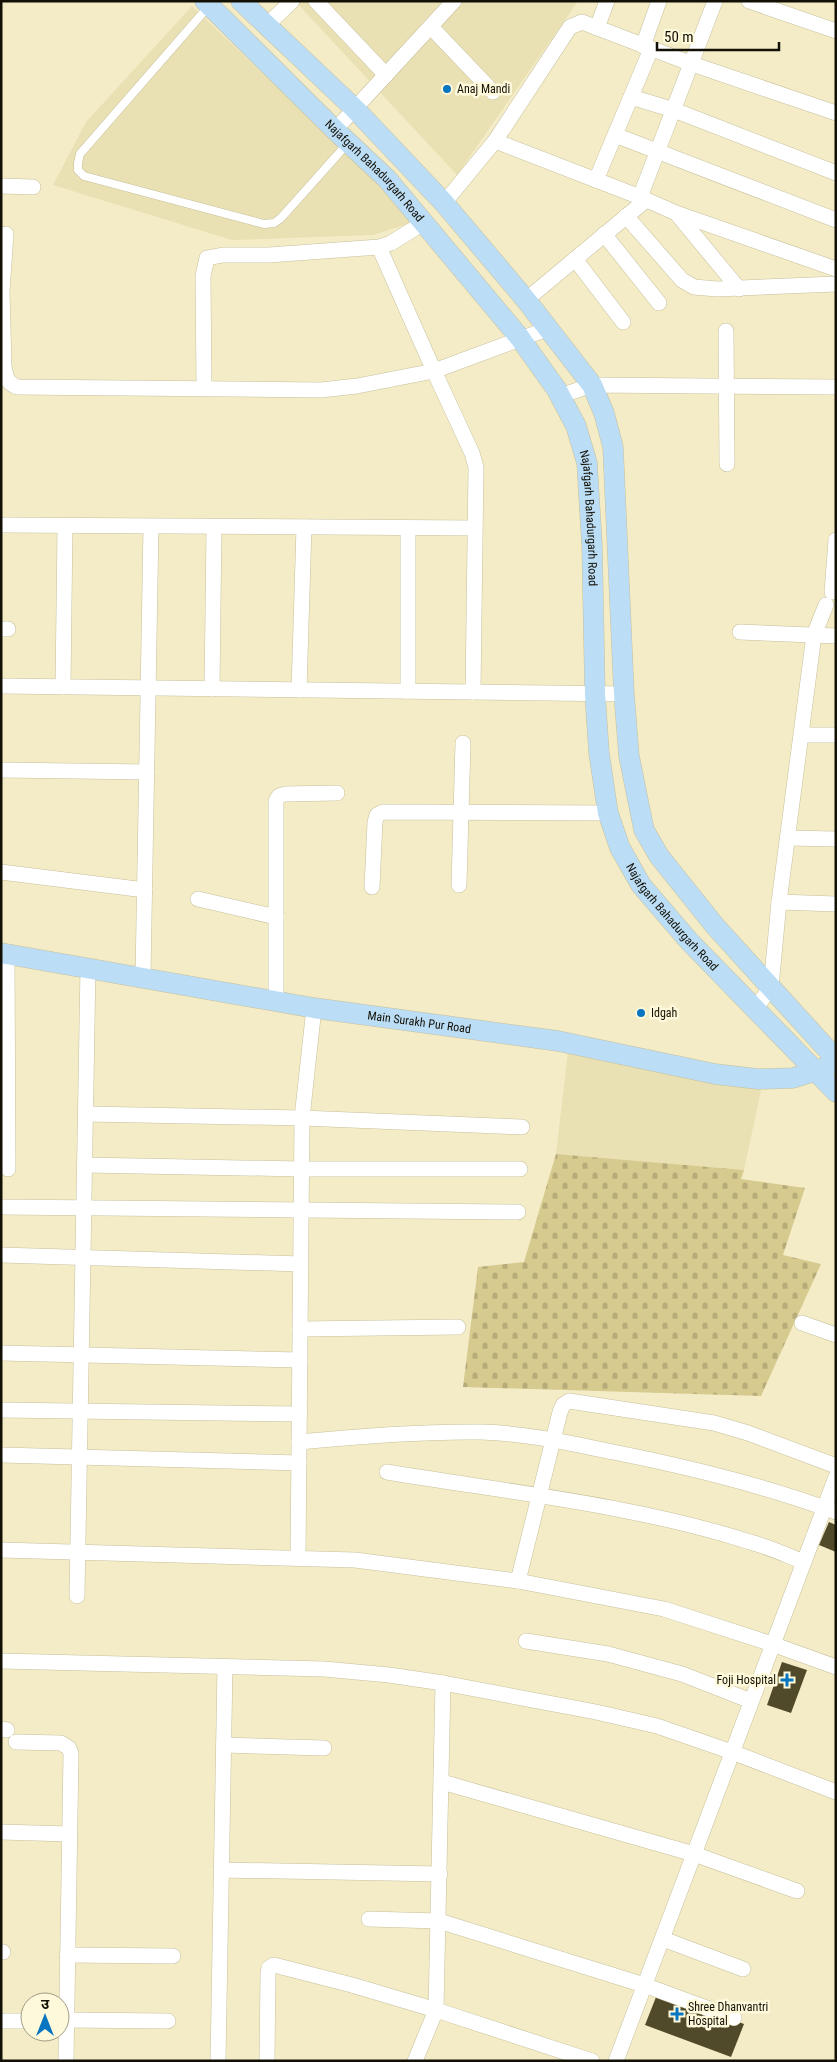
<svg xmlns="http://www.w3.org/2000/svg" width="837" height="2062" font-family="'Roboto Condensed','Noto Sans Devanagari',sans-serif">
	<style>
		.built { fill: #e9e0b3 }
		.cemetery { fill: url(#cemetery-stones) }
		.building { fill: #514a2a }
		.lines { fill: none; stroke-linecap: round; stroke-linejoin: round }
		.lane-casing { stroke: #c7c09c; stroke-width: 9 }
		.street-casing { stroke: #c7c09c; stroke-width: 16 }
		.secondary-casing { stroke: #c7c09c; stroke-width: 21 }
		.lane { stroke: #fff; stroke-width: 8 }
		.street { stroke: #fff; stroke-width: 15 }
		.secondary { stroke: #bcddf6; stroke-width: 20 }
		.poi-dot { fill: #0775bf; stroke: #fff9db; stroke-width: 2 }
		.labels { text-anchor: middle; stroke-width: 5; stroke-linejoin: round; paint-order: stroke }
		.poi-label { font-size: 12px; fill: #121004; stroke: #fff9db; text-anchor: start }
		.street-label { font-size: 12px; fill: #121004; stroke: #fff9db }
	</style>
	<defs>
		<pattern id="cemetery-stones" width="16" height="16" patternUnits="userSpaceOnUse" patternTransform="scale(1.25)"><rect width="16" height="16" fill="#d6ca8e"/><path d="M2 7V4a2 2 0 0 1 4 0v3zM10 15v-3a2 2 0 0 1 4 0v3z" fill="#b7ac79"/></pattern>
	</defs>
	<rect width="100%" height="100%" fill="#f3ecc7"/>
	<g class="built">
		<path d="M 295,1 L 578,1 L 457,175 Z"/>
		<path d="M 192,6 L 417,221 L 373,235 L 232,240 L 53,185 L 86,122 Z"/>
		<path d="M 568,1052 L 762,1085 L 744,1170 L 556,1154 Z"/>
	</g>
	<path class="cemetery" d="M 556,1154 L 744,1170 L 741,1179 L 805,1188 L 783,1255 L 821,1264 L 761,1396 L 463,1387 L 478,1267 L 524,1262 Z"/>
	<g class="building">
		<path d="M 829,1522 L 836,1525 L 836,1552 L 819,1545 Z"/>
		<path d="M 782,1662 L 807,1670 L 791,1713 L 767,1705 Z"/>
		<path d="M 658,1992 L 744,2024 L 731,2057 L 645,2025 Z"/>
	</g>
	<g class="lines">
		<defs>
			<path id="lane" d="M 208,7 L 80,154 L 78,163 L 78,170 L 84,176 L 264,224 L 274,223 L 281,218 L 348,143"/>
			<g id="street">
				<path d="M 316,1 L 386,75"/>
				<path d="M 749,1 L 836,31"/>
				<path d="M 266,26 L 292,1"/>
				<path d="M 431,27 L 493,92"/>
				<path d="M 597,28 L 607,1"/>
				<path d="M 643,46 L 659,1"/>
				<path d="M 631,97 L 674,110 L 836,173"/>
				<path d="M 335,130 L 454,1"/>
				<path d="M 615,135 L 836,220"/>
				<path d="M 495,141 L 640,197 L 676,213 L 836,269"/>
				<path d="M 596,180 L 651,49"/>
				<path d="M 1,186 L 33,187"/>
				<path d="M 640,197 L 715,1"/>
				<path d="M 444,203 L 495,141 L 570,27 L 582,22 L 692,64 L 836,113"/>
				<path d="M 677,214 L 739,289"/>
				<path d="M 626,216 L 682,280 L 694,287 L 717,289 L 836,284"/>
				<path d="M 6,234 L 2,292 L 4,366 C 6,377 7,384 18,387 L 321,390 L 357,386 L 434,371 L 379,247"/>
				<path d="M 604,234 L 659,303"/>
				<path d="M 575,259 L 623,322"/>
				<path d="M 526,300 L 646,200"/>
				<path d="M 726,331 L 727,464"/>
				<path d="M 204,388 L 203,276 L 207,258 L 223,255 L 269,255 L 379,247 L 391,243 L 425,222"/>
				<path d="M 560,396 L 592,385 L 836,387"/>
				<path d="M 1,525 L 475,528"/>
				<path d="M 832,592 L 836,540"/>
				<path d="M 1,629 L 8,629"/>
				<path d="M 740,632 L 836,636"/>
				<path d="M 1,686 L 624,694"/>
				<path d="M 63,687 L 65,526"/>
				<path d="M 212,689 L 214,527"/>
				<path d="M 299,690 L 304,527"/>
				<path d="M 408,691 L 408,528"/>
				<path d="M 473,692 L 476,467 L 472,453 L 434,371 L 547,329"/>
				<path d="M 802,735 L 836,735"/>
				<path d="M 1,770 L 147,772"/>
				<path d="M 788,838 L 836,839"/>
				<path d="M 1,872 L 145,890"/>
				<path d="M 459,885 L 463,743"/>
				<path d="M 372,887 L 375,822 L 377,815 L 383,812 L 608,813"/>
				<path d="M 198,899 L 276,917"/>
				<path d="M 779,902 L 836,904"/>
				<path d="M 7,954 L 8,1169"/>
				<path d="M 143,976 L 151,527"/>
				<path d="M 276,1000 L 276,801 L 279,796 L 285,794 L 337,793"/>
				<path d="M 755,1009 L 771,987 L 779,902 L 814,635 L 826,605"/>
				<path d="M 86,1114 L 302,1118 L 522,1127"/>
				<path d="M 85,1165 L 302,1169 L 520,1169"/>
				<path d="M 1,1207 L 518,1212"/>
				<path d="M 1,1255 L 301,1264"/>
				<path d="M 802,1323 L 836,1335"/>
				<path d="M 300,1329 L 458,1327"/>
				<path d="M 1,1353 L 300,1360"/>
				<path d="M 1,1410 L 300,1414"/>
				<path d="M 299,1442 C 360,1436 421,1431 481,1432 C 525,1433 570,1443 613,1452 C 689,1467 763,1485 836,1512"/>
				<path d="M 1,1455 L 299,1463"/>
				<path d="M 387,1472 C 507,1492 635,1505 750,1542 C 769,1547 786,1555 804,1562"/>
				<path d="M 1,1550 L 355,1560 L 518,1581 L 664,1609 L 772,1644 L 836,1667"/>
				<path d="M 298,1557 L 302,1118 L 314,1008"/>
				<path d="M 518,1581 L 560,1412 L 563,1405 L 569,1401 L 714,1423 L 748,1433 L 836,1466"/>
				<path d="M 77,1596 L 88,968"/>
				<path d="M 526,1641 L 608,1654 L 682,1674 L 751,1701"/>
				<path d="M 1,1661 L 324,1669 L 389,1675 L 443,1683 L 596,1712 L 657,1726 L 732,1752 L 836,1792"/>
				<path d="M 1,1729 L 7,1730"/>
				<path d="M 16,1742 L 61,1743 L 69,1748 L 71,1754 L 66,2061"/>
				<path d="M 224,1745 L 324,1748"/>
				<path d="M 442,1782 L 694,1854 L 797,1891"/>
				<path d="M 1,1832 L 69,1834"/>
				<path d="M 221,1870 L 440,1874"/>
				<path d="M 369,1919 L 439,1921 L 644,1985 L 734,2018"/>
				<path d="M 663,1939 L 743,1969"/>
				<path d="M 1,1952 L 3,1952"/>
				<path d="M 67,1955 L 173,1956"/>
				<path d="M 66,2020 L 168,2021"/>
				<path d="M 1,2021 L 23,2021"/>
				<path d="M 218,2061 L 225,1667"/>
				<path d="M 267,2061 L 268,1973 L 269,1968 L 274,1965 L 352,1985 L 436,2010 L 592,2061"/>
				<path d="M 415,2061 L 436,2010 L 443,1683"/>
				<path d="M 616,2061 L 836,1477"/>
			</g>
			<g id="secondary">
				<path id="s1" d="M 205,1 L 335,130 L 387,179 L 520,338 L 557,390 L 576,426 L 587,463 L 592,545 L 595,694 L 599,753 L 608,813 L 620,848 L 641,885 L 689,941 L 836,1092"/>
				<path d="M 241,1 L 355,109 L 444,203 L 526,300 L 592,385 L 604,413 L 613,447 L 624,694 L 629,756 L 644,830 L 659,856 L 715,926 L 836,1059"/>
				<path id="s2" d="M 1,953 L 314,1008 L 558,1041 L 715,1074 L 758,1079 L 793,1078 L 827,1067"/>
			</g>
		</defs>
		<use href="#lane" class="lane-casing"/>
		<use href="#street" class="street-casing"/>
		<use href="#secondary" class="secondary-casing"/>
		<use href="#lane" class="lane"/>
		<use href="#street" class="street"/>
		<use href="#secondary" class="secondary"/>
	</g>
	<g class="poi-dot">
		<circle cx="447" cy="89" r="5"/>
		<circle cx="641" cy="1013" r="5"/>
		<path d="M784.5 1672.5h5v5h5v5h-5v5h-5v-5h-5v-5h5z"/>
		<path d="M674.5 2006.5h5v5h5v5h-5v5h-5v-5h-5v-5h5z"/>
	</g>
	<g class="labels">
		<g class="poi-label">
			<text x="457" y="93">Anaj Mandi</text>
			<text x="651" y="1017">Idgah</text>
			<text x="776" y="1684" text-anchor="end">Foji Hospital</text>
			<text x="688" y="2011">Shree Dhanvantri<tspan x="688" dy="14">Hospital</tspan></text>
		</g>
		<g class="street-label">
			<text dy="4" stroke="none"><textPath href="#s1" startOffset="240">Najafgarh Bahadurgarh Road</textPath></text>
			<text dy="4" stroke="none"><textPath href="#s1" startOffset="660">Najafgarh Bahadurgarh Road</textPath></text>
			<text dy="4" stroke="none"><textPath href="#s1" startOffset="1080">Najafgarh Bahadurgarh Road</textPath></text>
			<text dy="4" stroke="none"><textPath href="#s2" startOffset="424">Main Surakh Pur Road</textPath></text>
		</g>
	</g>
	<rect width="837" height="2062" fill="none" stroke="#121004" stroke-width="5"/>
	<g transform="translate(45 2017)"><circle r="24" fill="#fff9db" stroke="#a09c85"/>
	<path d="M0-4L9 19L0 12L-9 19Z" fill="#0775bf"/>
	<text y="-8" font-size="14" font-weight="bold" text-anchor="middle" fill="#121004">उ</text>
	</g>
	<path d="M657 42v8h122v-8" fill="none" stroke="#121004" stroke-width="2.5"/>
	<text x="664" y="42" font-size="15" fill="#121004" stroke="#fff9db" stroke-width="4" paint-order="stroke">50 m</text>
</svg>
